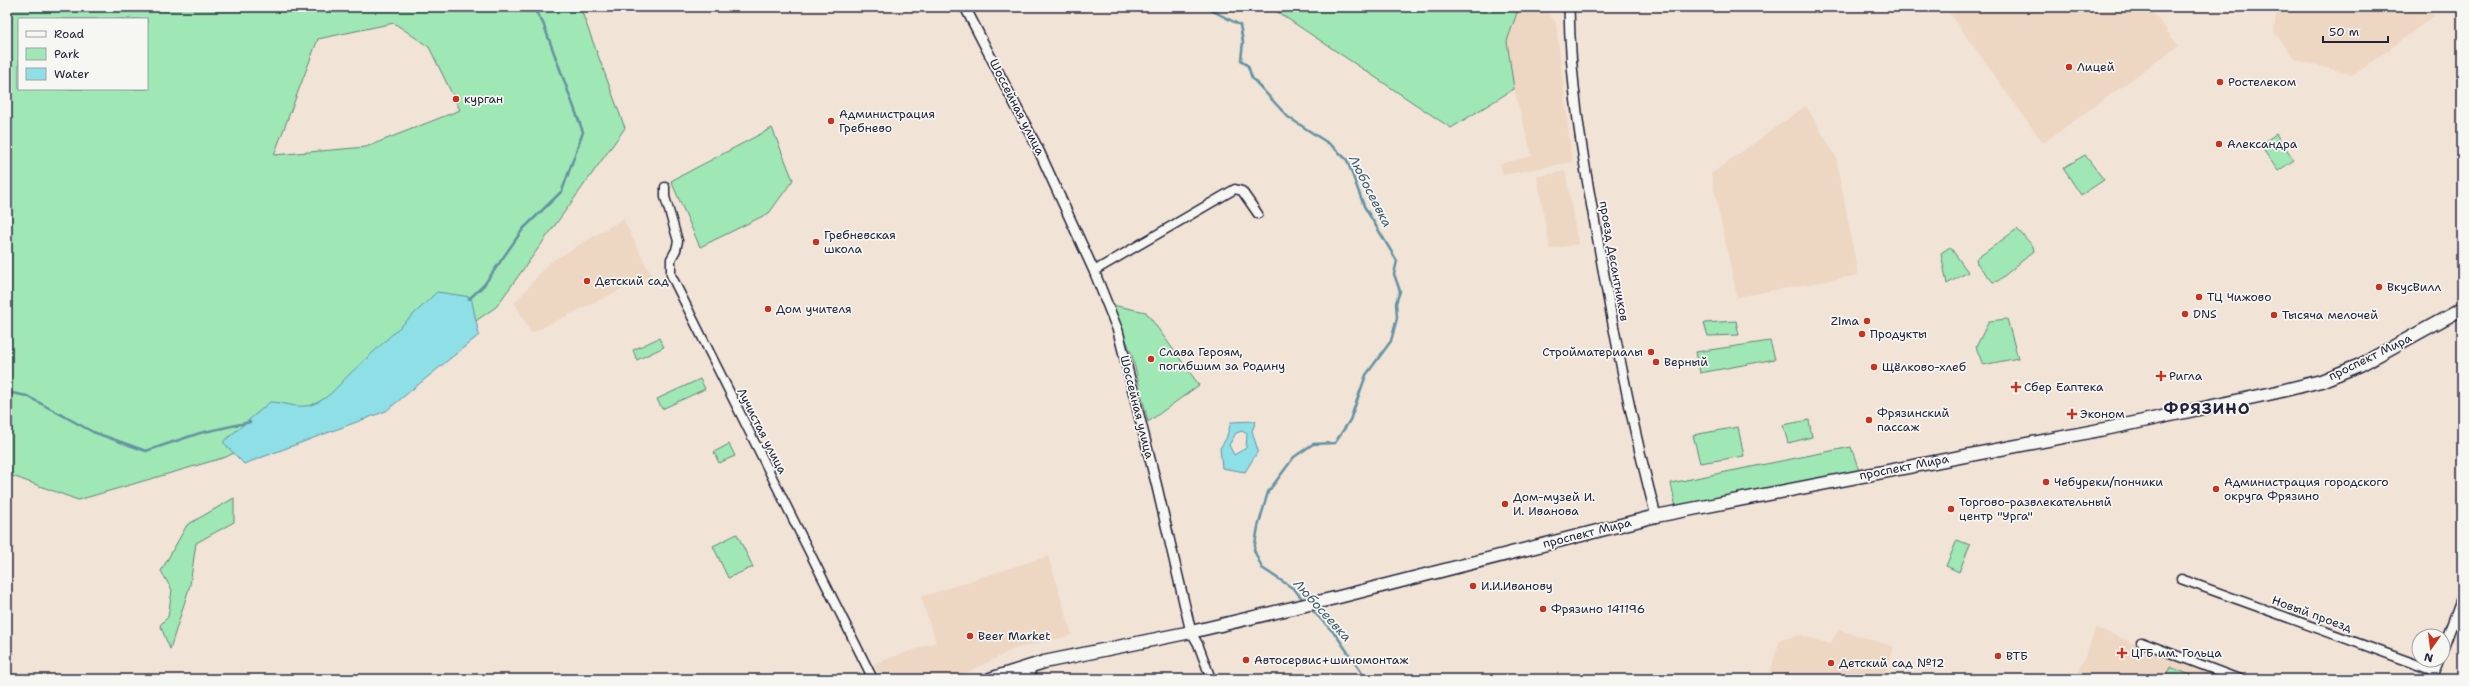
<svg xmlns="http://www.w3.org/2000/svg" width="2469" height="686" font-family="'Shantell Sans',sans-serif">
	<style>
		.built { fill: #edd6c2 }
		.green { fill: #9fe7b4; stroke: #608478; fill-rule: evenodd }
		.water { fill: #8edfe6; stroke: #6393a2; fill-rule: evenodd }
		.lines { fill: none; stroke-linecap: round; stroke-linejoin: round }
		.stream { stroke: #6393a2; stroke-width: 2.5 }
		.minor-casing { stroke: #22223b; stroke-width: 11 }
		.tertiary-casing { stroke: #22223b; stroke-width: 12 }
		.primary-casing { stroke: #22223b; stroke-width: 15 }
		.minor { stroke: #f6f6f2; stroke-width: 8 }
		.tertiary { stroke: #f6f6f2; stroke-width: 9 }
		.primary { stroke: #f6f6f2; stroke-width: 12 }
		.poi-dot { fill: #c8321e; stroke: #f6f6f2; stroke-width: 1.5 }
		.labels { text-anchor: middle; stroke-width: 3.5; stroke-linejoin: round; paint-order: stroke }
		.poi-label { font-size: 12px; fill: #22223b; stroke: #f6f6f2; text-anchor: start }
		.street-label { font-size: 12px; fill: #22223b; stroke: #f6f6f2 }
		.water-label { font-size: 13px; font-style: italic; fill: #425b6e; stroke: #f6f6f2 }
		.district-label { font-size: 16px; font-weight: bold; letter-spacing: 1px; fill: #22223b; stroke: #f6f6f2 }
	</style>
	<rect width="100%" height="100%" fill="#f1e3d6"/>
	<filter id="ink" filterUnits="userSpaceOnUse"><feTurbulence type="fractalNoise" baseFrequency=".025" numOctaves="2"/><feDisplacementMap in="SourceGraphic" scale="8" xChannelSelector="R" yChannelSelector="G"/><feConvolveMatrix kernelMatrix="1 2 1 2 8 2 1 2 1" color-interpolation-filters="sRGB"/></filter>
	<g filter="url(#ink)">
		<g class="built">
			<path d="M 1515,7 L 1543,7 L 1556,23 L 1572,162 L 1503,175 L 1500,164 L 1532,156 L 1514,89 L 1507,41 L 1517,14 Z"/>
			<path d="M 1950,7 L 2149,7 L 2178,46 L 2043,143 L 1947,9 Z"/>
			<path d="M 2277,7 L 2427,7 L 2434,16 L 2354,75 L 2296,60 L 2274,32 Z"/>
			<path d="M 1806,106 L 1836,157 L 1858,275 L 1737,297 L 1711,174 Z"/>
			<path d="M 1565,171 L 1578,244 L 1550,249 L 1537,177 Z"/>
			<path d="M 623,219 L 651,275 L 531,333 L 515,303 L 549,263 Z"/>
			<path d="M 1048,556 L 1072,635 L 1014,649 L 954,679 L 881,679 L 874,664 L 936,642 L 921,597 Z"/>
			<path d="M 2096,628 L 2221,679 L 2076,679 Z"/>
			<path d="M 1839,630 L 1894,647 L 1883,679 L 1768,679 L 1780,640 L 1800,635 L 1830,644 Z"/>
		</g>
		<g class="green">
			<path d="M 7,7 L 580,7 L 625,128 L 496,307 L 422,358 L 226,457 L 78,500 L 7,474 ZM 19,19 L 147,19 L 147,89 L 19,89 ZM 394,23 L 429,47 L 460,110 L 366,147 L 274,155 L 318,39 Z"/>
			<path d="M 1270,7 L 1515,7 L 1517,13 L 1507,41 L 1514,89 L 1451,128 Z"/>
			<path d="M 772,128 L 793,180 L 769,213 L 700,247 L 671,181 Z"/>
			<path d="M 2276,134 L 2294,160 L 2278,171 L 2260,145 Z"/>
			<path d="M 2085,155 L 2104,180 L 2081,195 L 2063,168 Z"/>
			<path d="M 2017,229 L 2033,246 L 2034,251 L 1998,281 L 1993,282 L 1977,264 L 1976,259 Z"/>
			<path d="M 1950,247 L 1968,272 L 1947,284 L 1941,253 Z"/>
			<path d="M 1112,305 L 1146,312 L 1199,385 L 1148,422 L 1132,355 Z"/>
			<path d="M 2007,319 L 2018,358 L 1983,365 L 1976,347 L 1989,321 Z"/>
			<path d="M 1736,321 L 1739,335 L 1708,336 L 1704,323 Z"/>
			<path d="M 659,338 L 664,347 L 637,360 L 633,350 Z"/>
			<path d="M 1770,341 L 1775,359 L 1700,373 L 1696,352 Z"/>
			<path d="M 700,379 L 705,389 L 662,409 L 657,399 Z"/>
			<path d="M 1809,420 L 1812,437 L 1788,443 L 1783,425 Z"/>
			<path d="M 1738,427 L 1744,456 L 1700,463 L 1693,435 Z"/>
			<path d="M 729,444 L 735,456 L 719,463 L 714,452 Z"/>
			<path d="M 1851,447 L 1860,473 L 1676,508 L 1671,483 Z"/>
			<path d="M 234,498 L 234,522 L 196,543 L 190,585 L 170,649 L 160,625 L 168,617 L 172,590 L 161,571 L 187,525 Z"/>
			<path d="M 737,534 L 753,567 L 728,578 L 713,546 Z"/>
			<path d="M 1957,540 L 1970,545 L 1959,572 L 1946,566 Z"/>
			<path d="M 2170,667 L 2201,679 L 2165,679 Z"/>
		</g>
		<g class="water">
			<path d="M 437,292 L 471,297 L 479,335 L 386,411 L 244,464 L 223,442 L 270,402 C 285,402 297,409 311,405 C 332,398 340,382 355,369 C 383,343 410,318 437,292 Z"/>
			<path d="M 1256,421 L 1252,431 L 1258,451 L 1245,472 L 1222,468 L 1220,448 L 1226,439 L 1231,422 ZM 1242,431 L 1247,434 L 1246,448 L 1234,455 L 1229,445 L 1236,433 Z"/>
		</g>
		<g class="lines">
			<g class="stream">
				<path d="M 1205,7 L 1240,25 L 1243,42 L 1241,60 L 1248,66 L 1252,78 L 1288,117 L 1331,145 L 1347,160 L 1364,206 L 1397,261 L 1394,274 L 1400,291 L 1396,303 L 1397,318 L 1391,341 L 1366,375 L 1350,420 L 1335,443 L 1313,444 L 1294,457 L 1268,492 L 1258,527 L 1254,550 L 1262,568 L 1294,589 L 1305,602"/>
				<path d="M 469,299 L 484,285 L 523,229 L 562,191 L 583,132 L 543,23 L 533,7"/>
				<path d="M 7,392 L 27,396 L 93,432 L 146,451 L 200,433 L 250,422"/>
				<path d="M 1309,607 L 1336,635 L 1366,679"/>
			</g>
			<defs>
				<g id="minor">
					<path d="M 665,187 L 665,197 L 678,241 L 676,250 L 671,259 L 671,275 L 873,679"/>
					<path d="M 1094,271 L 1235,189 L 1242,191 L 1258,214"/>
					<path d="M 2181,579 L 2435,671"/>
					<path d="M 1191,632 L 1198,644 L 1211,679"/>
					<path d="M 2141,642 L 2239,679"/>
					<path d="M 1030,666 L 1031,679"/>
				</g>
				<g id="tertiary">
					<path d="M 965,7 L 1039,151 L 1094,271 L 1118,331 L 1157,487 L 1191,632"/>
					<path d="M 1569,7 C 1570,83 1583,160 1597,235 C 1613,329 1631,423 1656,516"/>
					<path d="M 2443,649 L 2462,597"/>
					<path d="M 2432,679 L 2439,660"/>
				</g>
				<path id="primary" d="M 990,679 L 1044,662 L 1191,632 L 1335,598 L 1656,516 L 2120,426 L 2273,393 L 2321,381 L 2360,365 L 2462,309"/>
			</defs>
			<use href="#minor" class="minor-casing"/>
			<use href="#tertiary" class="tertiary-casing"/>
			<use href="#primary" class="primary-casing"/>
			<use href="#minor" class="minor"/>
			<use href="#tertiary" class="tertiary"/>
			<use href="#primary" class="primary"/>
		</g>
	</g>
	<g class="poi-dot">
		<circle cx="2069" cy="67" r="4"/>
		<circle cx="2220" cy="82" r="4"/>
		<circle cx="456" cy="99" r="4"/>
		<circle cx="831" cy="121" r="4"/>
		<circle cx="2219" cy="144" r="4"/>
		<circle cx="816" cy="242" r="4"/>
		<circle cx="587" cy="281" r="4"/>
		<circle cx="2379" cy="287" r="4"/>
		<circle cx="2199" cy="297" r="4"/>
		<circle cx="768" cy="309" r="4"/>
		<circle cx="2185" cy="314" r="4"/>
		<circle cx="2274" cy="315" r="4"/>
		<circle cx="1867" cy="321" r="4"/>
		<circle cx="1862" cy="334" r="4"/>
		<circle cx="1651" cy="352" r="4"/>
		<circle cx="1151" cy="359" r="4"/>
		<circle cx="1656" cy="362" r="4"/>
		<circle cx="1874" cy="367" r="4"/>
		<path d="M2159 370h4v4h4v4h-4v4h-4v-4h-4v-4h4z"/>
		<path d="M2014 381h4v4h4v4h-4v4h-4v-4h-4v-4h4z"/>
		<path d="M2070 408h4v4h4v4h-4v4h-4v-4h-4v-4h4z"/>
		<circle cx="1869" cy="420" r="4"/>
		<circle cx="2046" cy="482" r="4"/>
		<circle cx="2216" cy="489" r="4"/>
		<circle cx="1505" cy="504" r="4"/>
		<circle cx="1951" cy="509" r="4"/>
		<circle cx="1473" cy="586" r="4"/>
		<circle cx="1543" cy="609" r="4"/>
		<circle cx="970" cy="636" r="4"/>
		<path d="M2120 647h4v4h4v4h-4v4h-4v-4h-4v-4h4z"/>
		<circle cx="1998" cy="656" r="4"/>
		<circle cx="1246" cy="660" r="4"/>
		<circle cx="1831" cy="663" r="4"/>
	</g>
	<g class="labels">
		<g class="poi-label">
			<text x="2077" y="71">Лицей</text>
			<text x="2228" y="86">Ростелеком</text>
			<text x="464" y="103">курган</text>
			<text x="839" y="118">Администрация<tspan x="839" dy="14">Гребнево</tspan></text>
			<text x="2227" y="148">Александра</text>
			<text x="824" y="239">Гребневская<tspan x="824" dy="14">школа</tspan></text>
			<text x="595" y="285">Детский сад</text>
			<text x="2387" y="291">ВкусВилл</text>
			<text x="2207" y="301">ТЦ Чижово</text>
			<text x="776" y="313">Дом учителя</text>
			<text x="2193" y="318">DNS</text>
			<text x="2282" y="319">Тысяча мелочей</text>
			<text x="1859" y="325" text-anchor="end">Zima</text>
			<text x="1870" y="338">Продукты</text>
			<text x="1159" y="356">Слава Героям,<tspan x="1159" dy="14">погибшим за Родину</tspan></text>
			<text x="1643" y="356" text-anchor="end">Стройматериалы</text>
			<text x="1664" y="366">Верный</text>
			<text x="1882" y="371">Щёлково-хлеб</text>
			<text x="2169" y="380">Ригла</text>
			<text x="2024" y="391">Сбер Еаптека</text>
			<text x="1877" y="417">Фрязинский<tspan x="1877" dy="14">пассаж</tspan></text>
			<text x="2080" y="418">Эконом</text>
			<text x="2054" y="486">Чебуреки/пончики</text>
			<text x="2224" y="486">Администрация городского<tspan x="2224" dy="14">округа Фрязино</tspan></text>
			<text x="1513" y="501">Дом-музей И.<tspan x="1513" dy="14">И. Иванова</tspan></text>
			<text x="1959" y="506">Торгово-развлекательный<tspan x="1959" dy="14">центр "Урга"</tspan></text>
			<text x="1481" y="590">И.И.Иванову</text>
			<text x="1551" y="613">Фрязино 141196</text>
			<text x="978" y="640">Beer Market</text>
			<text x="2131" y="657">ЦГБ им. Гольца</text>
			<text x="2006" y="660">ВТБ</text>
			<text x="1254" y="664">Автосервис+шиномонтаж</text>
			<text x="1839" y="667">Детский сад №12</text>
		</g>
		<g class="street-label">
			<text transform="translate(1017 107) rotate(63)" y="4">Шоссейная улица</text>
			<text transform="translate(1614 261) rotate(80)" y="4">проезд Десантников</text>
			<text transform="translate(2370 357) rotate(-26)" y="4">проспект Мира</text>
			<text transform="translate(1137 407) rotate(76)" y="4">Шоссейная улица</text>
			<text transform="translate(762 431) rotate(63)" y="4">Лучистая улица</text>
			<text transform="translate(1904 467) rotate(-11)" y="4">проспект Мира</text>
			<text transform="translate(1587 533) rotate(-14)" y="4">проспект Мира</text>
			<text transform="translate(2312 614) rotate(20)" y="4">Новый проезд</text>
		</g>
		<g class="water-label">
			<text transform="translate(1371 191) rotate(63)" y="5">Любосеевка</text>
			<text transform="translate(1323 610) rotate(48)" y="5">Любосеевка</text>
		</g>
		<g class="district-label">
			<text x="2207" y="414">ФРЯЗИНО</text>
		</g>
	</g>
	<rect width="2469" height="686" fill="none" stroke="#f6f6f2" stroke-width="24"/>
	<rect x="12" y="12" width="2445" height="662" fill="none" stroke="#22223b" stroke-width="1.5" filter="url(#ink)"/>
	<rect x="18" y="18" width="130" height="72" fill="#f6f6f2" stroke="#a1a1a9"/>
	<rect x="26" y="31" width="20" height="6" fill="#f6f6f2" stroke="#a1a1a9"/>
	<text x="54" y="38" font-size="12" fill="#22223b">Road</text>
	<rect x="26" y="48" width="20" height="12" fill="#9fe7b4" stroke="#a1a1a9"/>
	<text x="54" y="58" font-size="12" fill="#22223b">Park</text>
	<rect x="26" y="68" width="20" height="12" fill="#8edfe6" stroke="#a1a1a9"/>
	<text x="54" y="78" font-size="12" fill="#22223b">Water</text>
	<g transform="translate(2431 648) rotate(194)"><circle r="19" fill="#f6f6f2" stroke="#a1a1a9"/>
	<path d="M0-3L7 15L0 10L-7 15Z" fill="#c8321e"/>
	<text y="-6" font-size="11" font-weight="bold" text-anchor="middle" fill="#22223b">N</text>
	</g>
	<path d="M2323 36v6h65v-6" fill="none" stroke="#22223b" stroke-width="2"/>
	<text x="2329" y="36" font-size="12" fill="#22223b" stroke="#f6f6f2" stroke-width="3" paint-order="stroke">50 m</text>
</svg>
